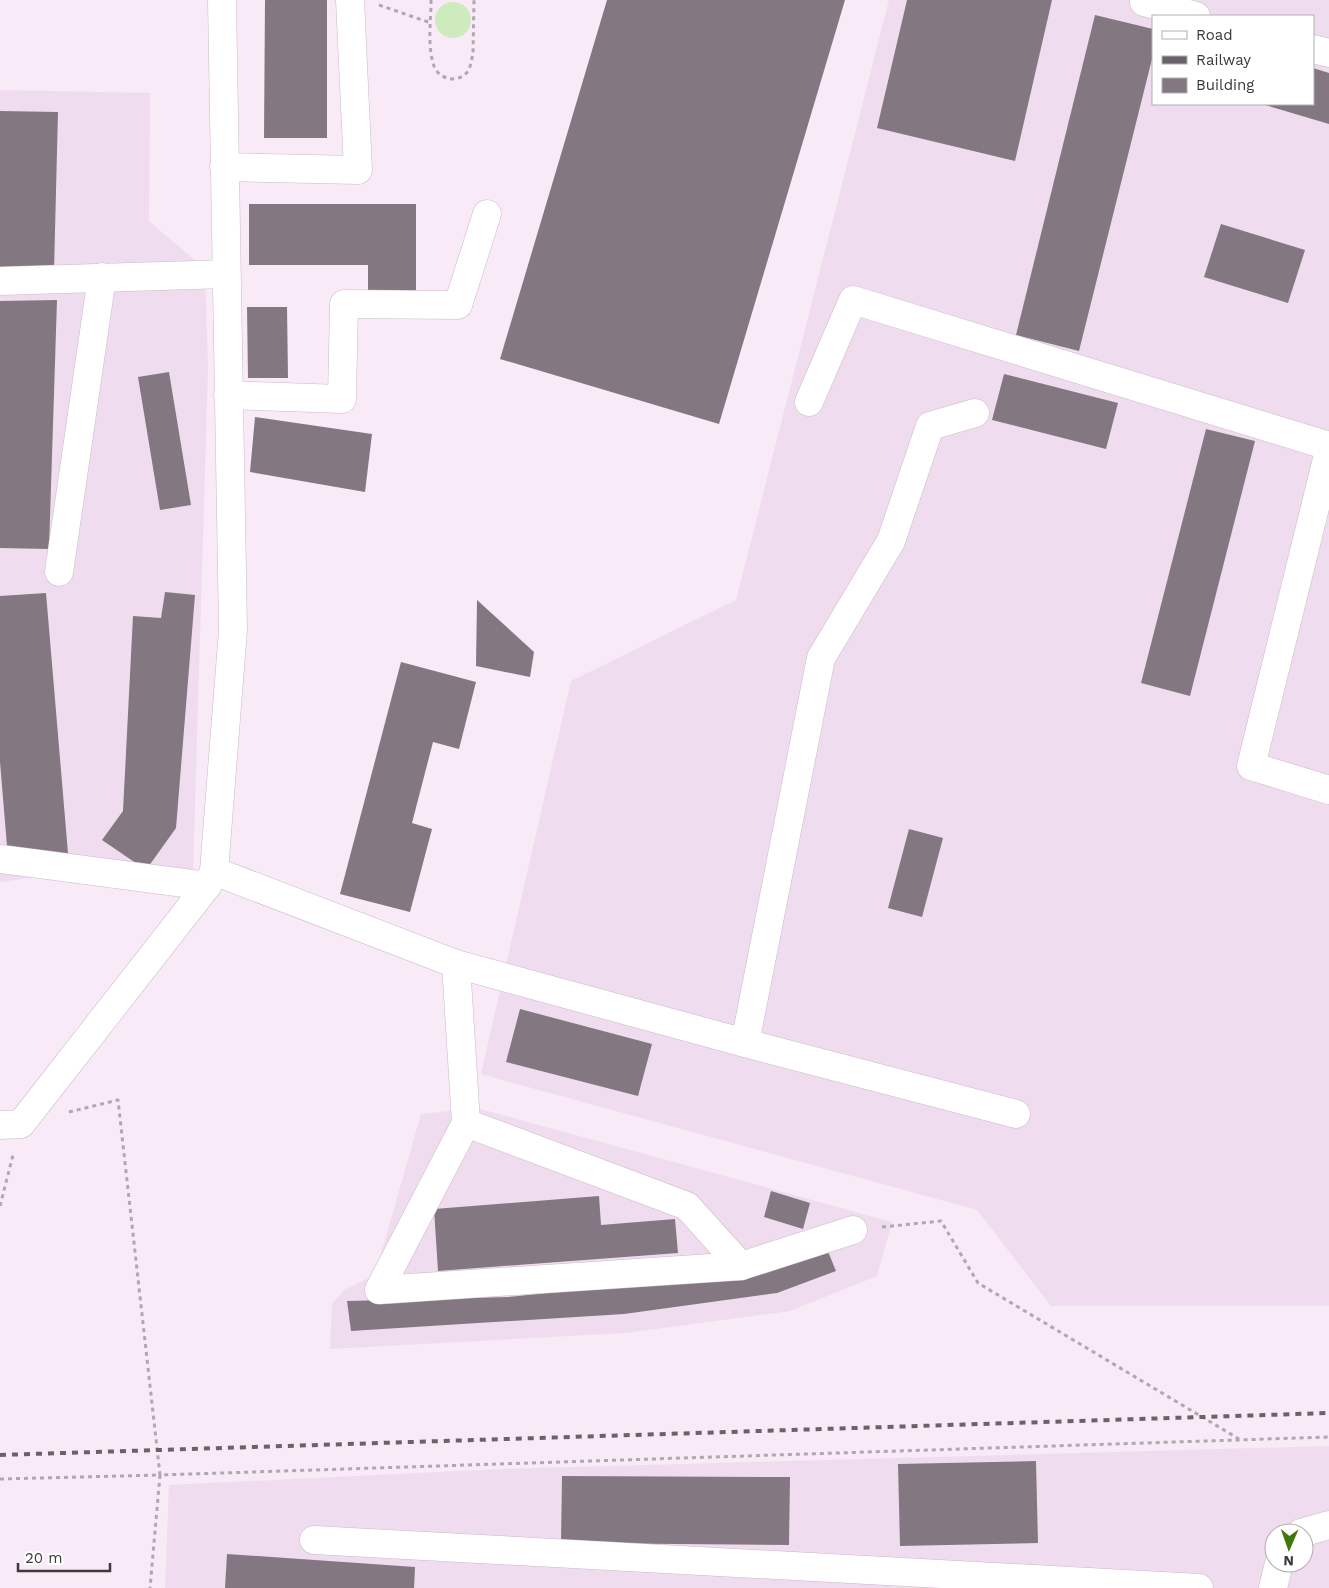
<svg xmlns="http://www.w3.org/2000/svg" width="1329" height="1588" font-family="'Work Sans',sans-serif">
	<style>
		.built { fill: #f0dcef; fill-rule: evenodd }
		.green { fill: #ceebbe }
		.building { fill: #837782 }
		.lines { fill: none; stroke-linecap: round; stroke-linejoin: round }
		.minor-casing { stroke: #c8bbc7; stroke-width: 29 }
		.path { stroke: #b1a7b1; stroke-width: 3; stroke-dasharray: 4 4; stroke-linecap: butt }
		.minor { stroke: #fff; stroke-width: 28 }
		.rail { stroke: #696269; stroke-width: 4; stroke-dasharray: 6 6; stroke-linecap: butt }
	</style>
	<rect width="100%" height="100%" fill="#f8eaf7"/>
	<g class="built">
		<path d="M 889,0 L 1329,0 L 1329,1306 L 1051,1306 L 977,1210 L 481,1074 L 571,681 L 736,600 ZM 1153,16 L 1313,16 L 1313,104 L 1153,104 Z"/>
		<path d="M 0,90 L 150,93 L 149,221 L 205,269 L 208,367 L 193,872 L 83,871 L 0,882 Z"/>
		<path d="M 477,1108 L 892,1222 L 877,1276 L 790,1311 L 625,1333 L 330,1349 L 332,1304 L 344,1290 L 375,1275 L 421,1114 Z"/>
		<path d="M 1329,1446 L 1329,1588 L 165,1588 L 169,1485 L 501,1469 ZM 1274,1533 L 1304,1533 L 1304,1563 L 1274,1563 Z"/>
	</g>
	<circle class="green" cx="453" cy="20" r="18"/>
	<g class="building">
		<path d="M 265,0 L 327,0 L 327,138 L 264,138 Z"/>
		<path d="M 607,0 L 845,0 L 719,424 L 500,359 Z"/>
		<path d="M 907,0 L 1052,0 L 1015,161 L 877,128 Z"/>
		<path d="M 1095,15 L 1153,29 L 1153,55 L 1079,351 L 1016,335 Z"/>
		<path d="M 1313,68 L 1329,73 L 1329,124 L 1262,104 L 1313,104 Z"/>
		<path d="M 0,111 L 58,112 L 54,270 L 0,269 Z"/>
		<path d="M 249,204 L 416,204 L 416,292 L 368,292 L 368,265 L 249,265 Z"/>
		<path d="M 1221,224 L 1305,250 L 1288,303 L 1204,277 Z"/>
		<path d="M 57,300 L 49,549 L 0,548 L 0,301 Z"/>
		<path d="M 247,307 L 287,307 L 288,378 L 248,378 Z"/>
		<path d="M 169,372 L 191,505 L 160,510 L 138,377 Z"/>
		<path d="M 1004,374 L 1118,403 L 1106,449 L 992,420 Z"/>
		<path d="M 255,417 L 372,434 L 365,492 L 250,472 Z"/>
		<path d="M 1206,429 L 1255,441 L 1190,696 L 1141,683 Z"/>
		<path d="M 165,592 L 195,595 L 176,828 L 146,870 L 102,840 L 123,811 L 133,616 L 161,618 Z"/>
		<path d="M 46,593 L 69,865 L 9,870 L 0,762 L 0,596 Z"/>
		<path d="M 477,600 L 534,652 L 530,677 L 476,666 Z"/>
		<path d="M 401,662 L 476,682 L 459,749 L 433,742 L 412,823 L 432,829 L 410,912 L 340,894 Z"/>
		<path d="M 909,829 L 943,838 L 922,917 L 888,908 Z"/>
		<path d="M 520,1009 L 652,1044 L 638,1096 L 506,1062 Z"/>
		<path d="M 771,1191 L 810,1203 L 803,1229 L 764,1217 Z"/>
		<path d="M 599,1196 L 601,1225 L 675,1219 L 678,1253 L 438,1271 L 434,1209 Z"/>
		<path d="M 827,1249 L 836,1271 L 777,1293 L 624,1314 L 351,1331 L 347,1301 L 508,1297 L 727,1275 Z"/>
		<path d="M 1036,1461 L 1038,1543 L 900,1546 L 898,1464 Z"/>
		<path d="M 562,1476 L 790,1477 L 789,1545 L 561,1543 Z"/>
		<path d="M 227,1554 L 415,1567 L 414,1588 L 225,1588 Z"/>
	</g>
	<g class="lines">
		<defs>
			<g id="minor">
				<path d="M 1145,0 L 1144,2 L 1196,16"/>
				<path d="M 1313,49 L 1329,53"/>
				<path d="M 224,167 L 358,170 L 350,0"/>
				<path d="M 0,281 L 226,274"/>
				<path d="M 228,395 L 342,399 L 344,304 L 458,305 L 487,214"/>
				<path d="M 809,402 L 853,300 L 1329,446"/>
				<path d="M 1329,451 L 1251,766 L 1329,790"/>
				<path d="M 59,572 L 102,277"/>
				<path d="M 0,859 L 207,886"/>
				<path d="M 214,871 L 456,964 L 466,1123 L 379,1290 L 741,1266 L 687,1206 L 466,1123"/>
				<path d="M 456,964 L 745,1043 L 821,658 L 891,541 L 930,426 L 975,413"/>
				<path d="M 745,1043 L 1016,1114"/>
				<path d="M 0,1125 L 21,1124 L 207,886 L 214,871 L 233,630 L 222,0"/>
				<path d="M 741,1266 L 853,1230"/>
				<path d="M 1301,1533 L 1329,1525"/>
				<path d="M 314,1540 L 1199,1588"/>
				<path d="M 1273,1588 L 1279,1563"/>
			</g>
		</defs>
		<use href="#minor" class="minor-casing"/>
		<g class="path">
			<path d="M 431,0 C 431,21 427,46 434,66 C 439,80 459,84 468,71 C 471,66 472,58 473,52 L 474,0"/>
			<path d="M 379,5 L 431,23"/>
			<path d="M 69,1112 L 118,1100 L 160,1475 L 1329,1437"/>
			<path d="M 0,1206 L 13,1155"/>
			<path d="M 882,1227 L 941,1221 L 978,1283 L 1239,1439"/>
			<path d="M 0,1479 L 160,1475 L 150,1588"/>
		</g>
		<use href="#minor" class="minor"/>
		<path class="rail" d="M 0,1455 L 1329,1413"/>
	</g>
	<rect x="1152" y="15" width="162" height="90" fill="#ffffff" stroke="#b1afb1"/>
	<rect x="1162" y="31" width="25" height="8" fill="#ffffff" stroke="#b1afb1"/>
	<text x="1196" y="40" font-size="15" fill="#3d383d">Road</text>
	<rect x="1162" y="56" width="25" height="8" fill="#696269" stroke="#b1afb1"/>
	<text x="1196" y="65" font-size="15" fill="#3d383d">Railway</text>
	<rect x="1162" y="78" width="25" height="15" fill="#837782" stroke="#b1afb1"/>
	<text x="1196" y="90" font-size="15" fill="#3d383d">Building</text>
	<g transform="translate(1289 1548) rotate(182)"><circle r="24" fill="#ffffff" stroke="#b1afb1"/>
	<path d="M0-4L9 19L0 12L-9 19Z" fill="#3f780b"/>
	<text y="-8" font-size="14" font-weight="bold" text-anchor="middle" fill="#3d383d">N</text>
	</g>
	<path d="M18 1563v8h92v-8" fill="none" stroke="#3d383d" stroke-width="2.5"/>
	<text x="25" y="1563" font-size="15" fill="#3d383d" stroke="#ffffff" stroke-width="4" paint-order="stroke">20 m</text>
</svg>
